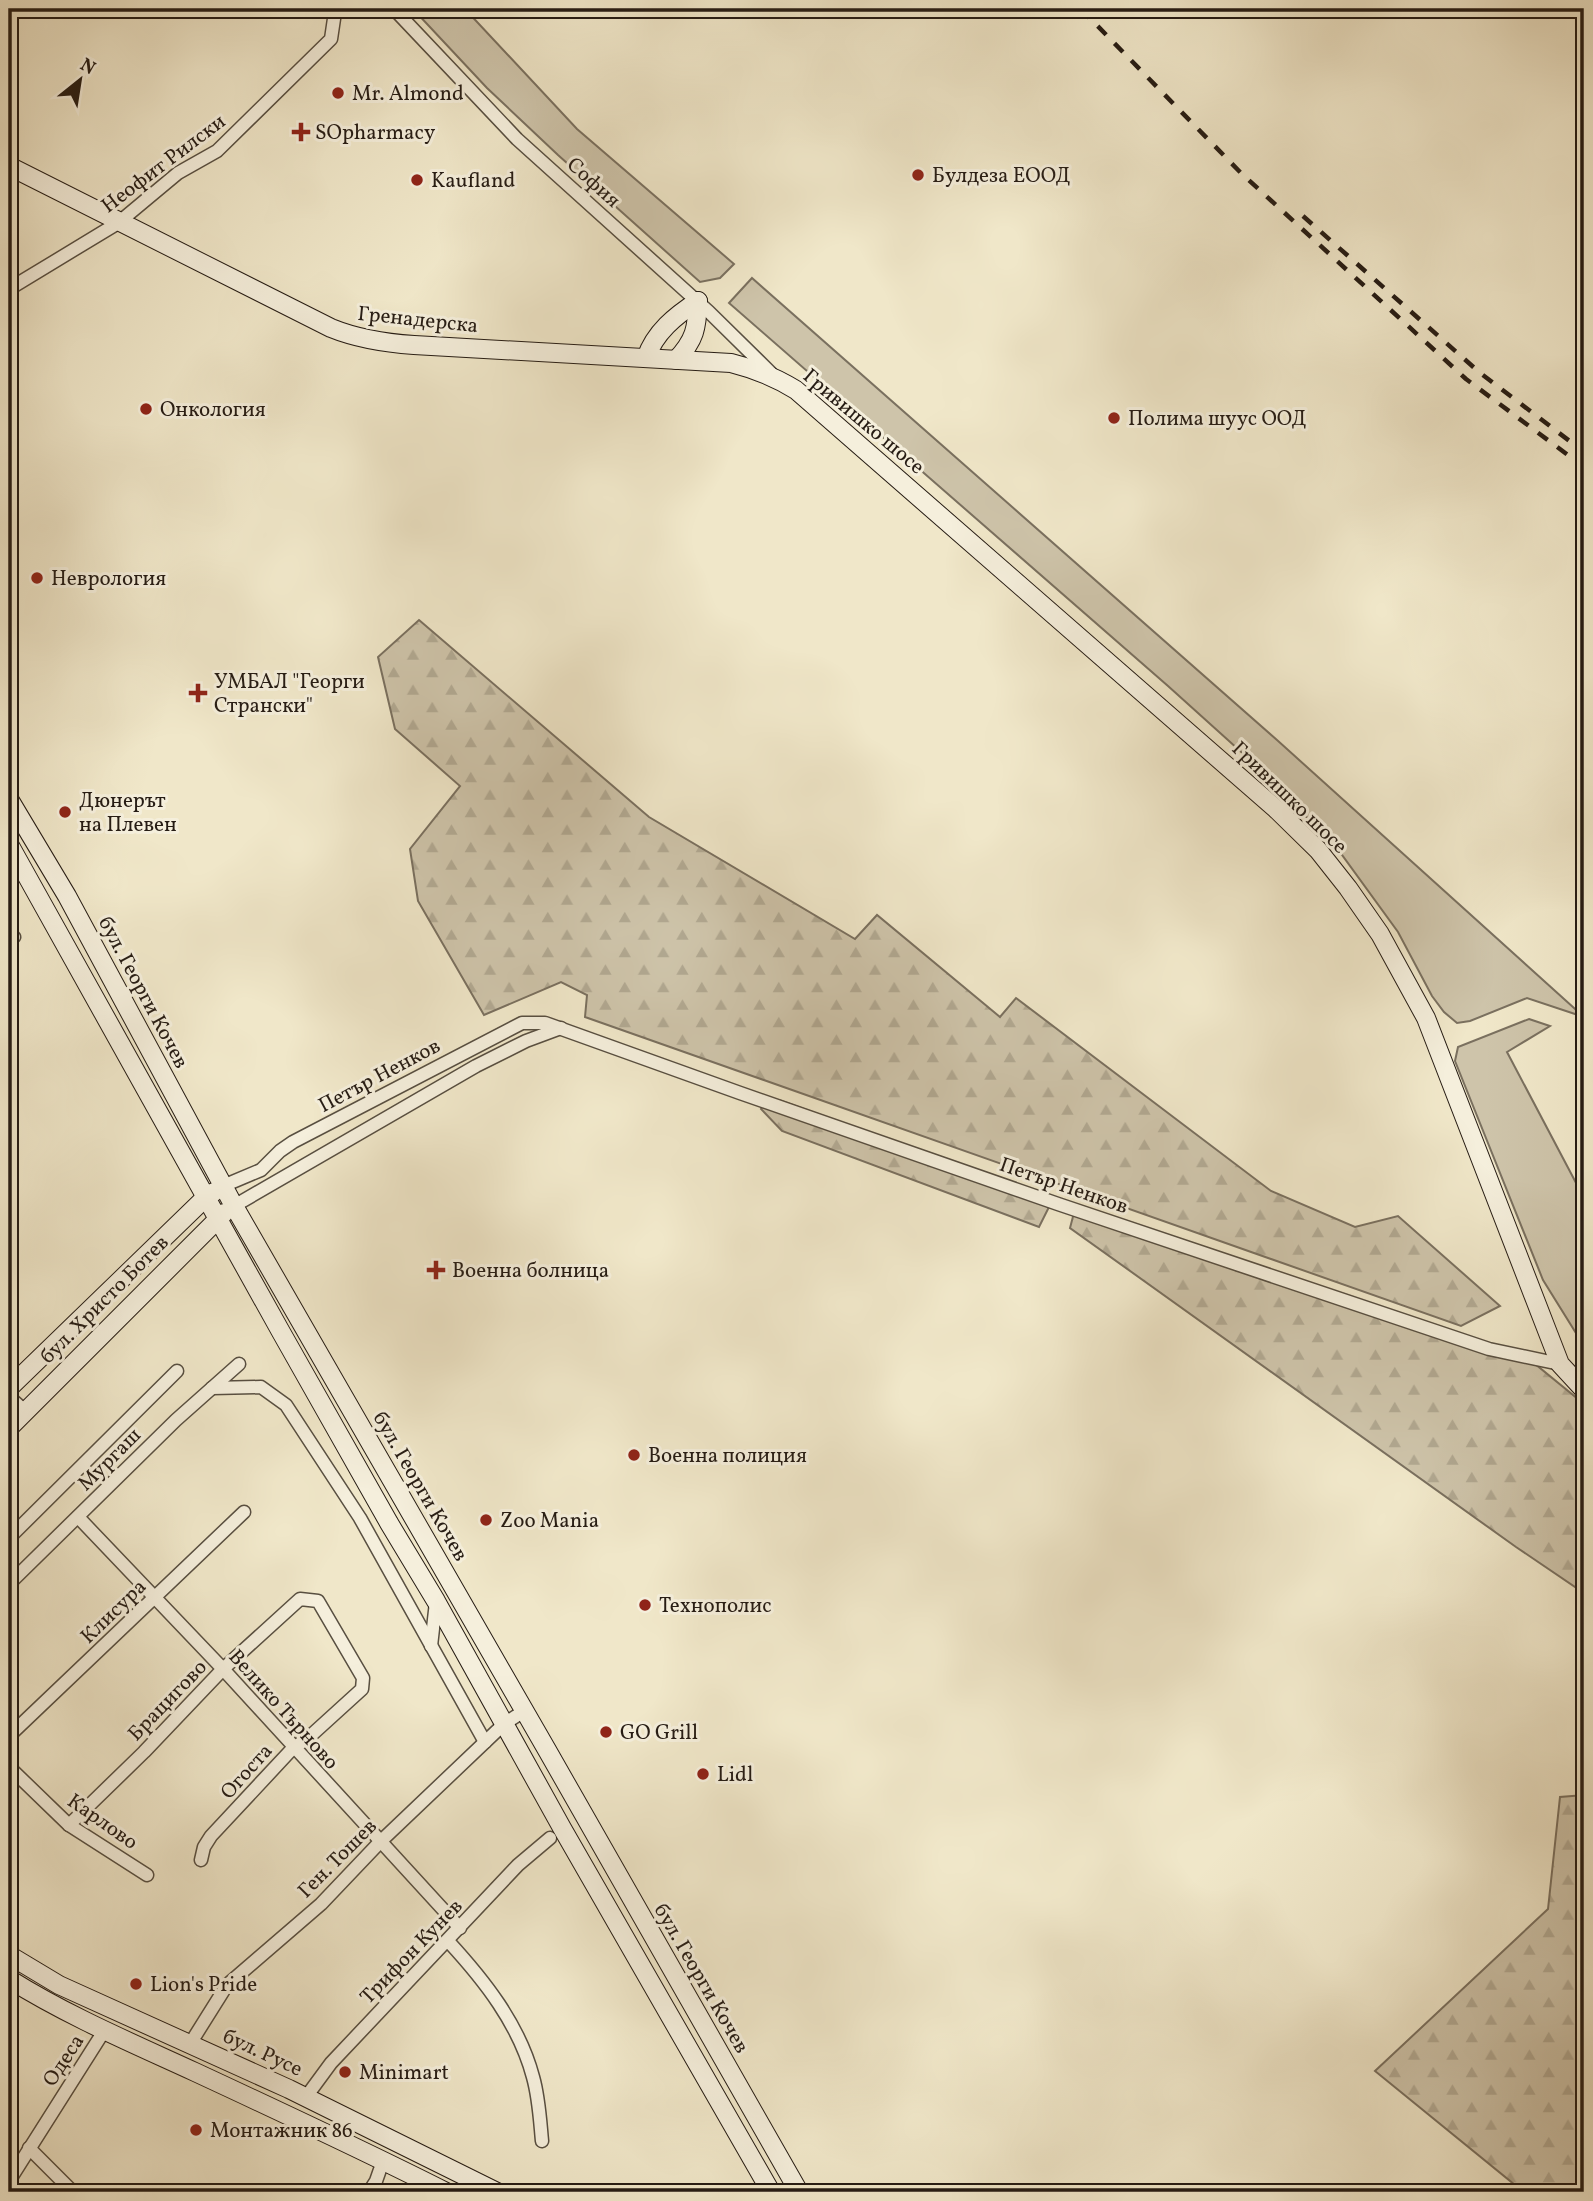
<svg xmlns="http://www.w3.org/2000/svg" width="1593" height="2201" font-family="Vollkorn,serif">
	<style>
		.grass { fill: #cec4aa; stroke: #7a705f; stroke-width: 2 }
		.forest { fill: url(#forest-firs); stroke: #7a705f; stroke-width: 2 }
		.lines { fill: none; stroke-linecap: round; stroke-linejoin: round }
		.street-casing { stroke: #584f41; stroke-width: 15 }
		.secondary-casing { stroke: #261c14; stroke-width: 20 }
		.street { stroke: #f5efdc; stroke-width: 12 }
		.secondary { stroke: #f5efdc; stroke-width: 18 }
		.rail { stroke: #261c14; stroke-width: 4.5; stroke-dasharray: 12 12; stroke-linecap: butt }
		.poi-dot { fill: #8f2418; stroke: #f5efdc; stroke-width: 2.5 }
		.labels { text-anchor: middle; stroke-width: 6; stroke-linejoin: round; paint-order: stroke }
		.poi-label { font-size: 21px; fill: #261c14; stroke: #f5efdc; text-anchor: start }
		.street-label { font-size: 21px; fill: #261c14; stroke: #f5efdc }
	</style>
	<defs>
		<pattern id="forest-firs" width="22" height="20" patternUnits="userSpaceOnUse" patternTransform="scale(1.75)"><rect width="22" height="20" fill="#cec4aa"/><path d="M5 1l3.5 6h-7zM16 11l3.5 6h-7z" fill="#b1a891"/></pattern>
	</defs>
	<rect width="100%" height="100%" fill="#f0e7c9"/>
	<filter id="stains"><feTurbulence type="fractalNoise" baseFrequency=".00286" numOctaves="4"/><feColorMatrix values="0 0 0 0 .2 0 0 0 0 .09 0 0 0 0 .02 0 0 0 .5 -.17"/></filter>
	<radialGradient id="worn" r=".72"><stop offset=".6" stop-color="#630" stop-opacity="0"/><stop offset="1" stop-color="#630" stop-opacity=".3"/></radialGradient>
	<g class="grass">
		<path d="M 413,9 L 465,9 L 577,129 L 734,264 L 720,278 L 700,282 L 558,155 L 487,88 Z"/>
		<path d="M 752,278 L 1277,740 L 1584,1017 L 1527,998 L 1470,1021 L 1457,1023 L 1444,1012 L 1432,996 L 1398,932 L 1342,855 L 1269,777 L 1168,686 L 729,303 Z"/>
		<path d="M 1529,1019 L 1550,1026 L 1507,1052 L 1584,1198 L 1584,1346 L 1543,1280 L 1455,1061 L 1458,1047 Z"/>
	</g>
	<g class="forest">
		<path d="M 419,620 L 649,817 L 855,939 L 877,915 L 1000,1017 L 1016,998 L 1271,1191 L 1355,1227 L 1398,1216 L 1500,1306 L 1461,1326 L 585,1017 L 587,995 L 561,982 L 484,1015 L 418,901 L 410,849 L 460,786 L 395,729 L 378,657 Z"/>
		<path d="M 767,1100 L 779,1100 L 1046,1196 L 1050,1205 L 1039,1227 L 782,1131 L 761,1109 Z"/>
		<path d="M 1076,1205 L 1535,1364 L 1584,1404 L 1584,1593 L 1516,1547 L 1070,1228 Z"/>
		<path d="M 1584,1795 L 1584,1993 L 1581,1997 L 1584,2000 L 1584,2192 L 1530,2192 L 1520,2189 L 1375,2071 L 1548,1909 L 1560,1797 Z"/>
	</g>
	<g class="lines">
		<defs>
			<g id="street">
				<path d="M 394,9 L 517,139 L 709,312 L 771,373"/>
				<path d="M 9,289 L 118,223 L 178,173 L 217,151 L 331,39 L 335,12 L 338,9"/>
				<path d="M 9,940 L 14,937"/>
				<path d="M 223,1186 L 261,1170 L 280,1151 L 293,1142 L 522,1023 L 545,1023 L 740,1093 L 1058,1204 L 1489,1349 L 1560,1364"/>
				<path d="M 234,1206 L 476,1066 L 526,1041 L 561,1028"/>
				<path d="M 212,1388 L 261,1387 L 286,1405 L 360,1518 L 485,1742"/>
				<path d="M 9,1397 L 25,1411"/>
				<path d="M 78,1517 L 223,1669 L 460,1928"/>
				<path d="M 9,1538 L 177,1371"/>
				<path d="M 9,1584 L 176,1420 L 239,1364"/>
				<path d="M 431,1646 L 436,1602"/>
				<path d="M 9,1736 L 244,1512"/>
				<path d="M 9,1767 L 69,1825 L 147,1875"/>
				<path d="M 69,1825 L 144,1752 L 223,1669 L 300,1599 L 318,1601 L 363,1678 L 362,1689 L 307,1739 L 293,1748 L 211,1836 L 204,1847 L 201,1860"/>
				<path d="M 448,1941 C 484,1980 519,2024 533,2077 C 539,2098 540,2120 542,2141"/>
				<path d="M 190,2044 L 227,1985 L 321,1904 L 380,1842 L 504,1724 L 524,1711"/>
				<path d="M 306,2097 L 331,2063 L 518,1865 L 550,1838"/>
				<path d="M 29,2148 L 73,2192"/>
				<path d="M 9,2181 L 104,2031"/>
				<path d="M 369,2192 L 376,2181 L 383,2161"/>
			</g>
			<g id="secondary">
				<path d="M 9,166 L 331,328 C 358,339 384,343 414,345 L 731,363 C 755,369 775,377 796,390 L 1276,809 L 1318,850 L 1348,888 L 1380,934 L 1426,1018 L 1560,1364 L 1584,1390"/>
				<path d="M 646,358 C 655,332 675,316 698,301"/>
				<path d="M 676,360 C 695,340 697,328 698,301"/>
				<path d="M 9,799 L 67,896 L 234,1206 L 547,1750 L 799,2192"/>
				<path d="M 9,844 L 281,1332 L 389,1523 L 436,1601 L 562,1828 L 771,2192"/>
				<path d="M 9,1388 L 205,1198 L 214,1192"/>
				<path d="M 9,1428 L 224,1213"/>
				<path d="M 9,1955 L 59,1985 L 289,2089 L 497,2192"/>
				<path d="M 9,1979 C 68,2016 132,2043 195,2072 C 279,2111 363,2150 446,2192"/>
			</g>
		</defs>
		<use href="#street" class="street-casing"/>
		<use href="#secondary" class="secondary-casing"/>
		<use href="#street" class="street"/>
		<use href="#secondary" class="secondary"/>
		<g class="rail">
			<path d="M 1081,9 L 1241,173 L 1466,379 L 1584,467"/>
			<path d="M 1303,216 L 1479,372 L 1584,452"/>
		</g>
	</g>
	<g class="poi-dot">
		<circle cx="338" cy="93" r="7"/>
		<path d="M297.5 121.5h7v7h7v7h-7v7h-7v-7h-7v-7h7z"/>
		<circle cx="918" cy="175" r="7"/>
		<circle cx="417" cy="180" r="7"/>
		<circle cx="146" cy="409" r="7"/>
		<circle cx="1114" cy="418" r="7"/>
		<circle cx="37" cy="578" r="7"/>
		<path d="M194.5 682.5h7v7h7v7h-7v7h-7v-7h-7v-7h7z"/>
		<circle cx="65" cy="812" r="7"/>
		<path d="M432.5 1259.5h7v7h7v7h-7v7h-7v-7h-7v-7h7z"/>
		<circle cx="634" cy="1455" r="7"/>
		<circle cx="486" cy="1520" r="7"/>
		<circle cx="645" cy="1605" r="7"/>
		<circle cx="606" cy="1732" r="7"/>
		<circle cx="703" cy="1774" r="7"/>
		<circle cx="136" cy="1984" r="7"/>
		<circle cx="345" cy="2072" r="7"/>
		<circle cx="196" cy="2130" r="7"/>
	</g>
	<g class="labels">
		<g class="poi-label">
			<text x="352" y="100">Mr. Almond</text>
			<text x="315" y="139">SOpharmacy</text>
			<text x="932" y="182">Булдеза ЕООД</text>
			<text x="431" y="187">Kaufland</text>
			<text x="160" y="416">Онкология</text>
			<text x="1128" y="425">Полима шуус ООД</text>
			<text x="51" y="585">Неврология</text>
			<text x="214" y="688">УМБАЛ "Георги<tspan x="214" dy="24">Странски"</tspan></text>
			<text x="79" y="807">Дюнерът<tspan x="79" dy="24">на Плевен</tspan></text>
			<text x="452" y="1277">Военна болница</text>
			<text x="648" y="1462">Военна полиция</text>
			<text x="500" y="1527">Zoo Mania</text>
			<text x="659" y="1612">Технополис</text>
			<text x="620" y="1739">GO Grill</text>
			<text x="717" y="1781">Lidl</text>
			<text x="150" y="1991">Lion's Pride</text>
			<text x="359" y="2079">Minimart</text>
			<text x="210" y="2137">Монтажник 86</text>
		</g>
		<g class="street-label">
			<text transform="translate(163 163) rotate(-37)" y="7">Неофит Рилски</text>
			<text transform="translate(594 182) rotate(42)" y="7">София</text>
			<text transform="translate(418 319) rotate(6)" y="7">Гренадерска</text>
			<text transform="translate(864 421) rotate(40)" y="7">Гривишко шосе</text>
			<text transform="translate(1290 797) rotate(44)" y="7">Гривишко шосе</text>
			<text transform="translate(144 992) rotate(62)" y="7">бул. Георги Кочев</text>
			<text transform="translate(379 1075) rotate(-28)" y="7">Петър Ненков</text>
			<text transform="translate(1064 1185) rotate(19)" y="7">Петър Ненков</text>
			<text transform="translate(104 1299) rotate(-45)" y="7">бул. Христо Ботев</text>
			<text transform="translate(109 1459) rotate(-45)" y="7">Мургаш</text>
			<text transform="translate(421 1486) rotate(60)" y="7">бул. Георги Кочев</text>
			<text transform="translate(113 1611) rotate(-44)" y="7">Клисура</text>
			<text transform="translate(167 1700) rotate(-46)" y="7">Брацигово</text>
			<text transform="translate(284 1709) rotate(48)" y="7">Велико Търново</text>
			<text transform="translate(246 1771) rotate(-48)" y="7">Огоста</text>
			<text transform="translate(103 1821) rotate(35)" y="7">Карлово</text>
			<text transform="translate(337 1858) rotate(-45)" y="7">Ген. Тошев</text>
			<text transform="translate(411 1951) rotate(-46)" y="7">Трифон Кунев</text>
			<text transform="translate(702 1978) rotate(60)" y="7">бул. Георги Кочев</text>
			<text transform="translate(263 2052) rotate(25)" y="7">бул. Русе</text>
			<text transform="translate(63 2060) rotate(-57)" y="7">Одеса</text>
		</g>
	</g>
	<rect width="1593" height="2201" fill="none" stroke="#f0e7c9" stroke-width="35"/>
	<rect x="10" y="10" width="1572" height="2180" fill="none" stroke="#261c14" stroke-width="3.5"/>
	<rect x="18" y="18" width="1558" height="2166" fill="none" stroke="#261c14" stroke-width="2"/>
	<g transform="translate(80 80) rotate(30)" stroke="#f5efdc" stroke-width="5" paint-order="stroke">
	<path d="M0-5L12 26L0 18L-12 26Z" fill="#261c14"/>
	<text y="-10" font-size="19" font-weight="bold" text-anchor="middle" fill="#261c14">N</text>
	</g>
	<rect width="100%" height="100%" filter="url(#stains)"/>
	<rect width="100%" height="100%" fill="url(#worn)"/>
</svg>
